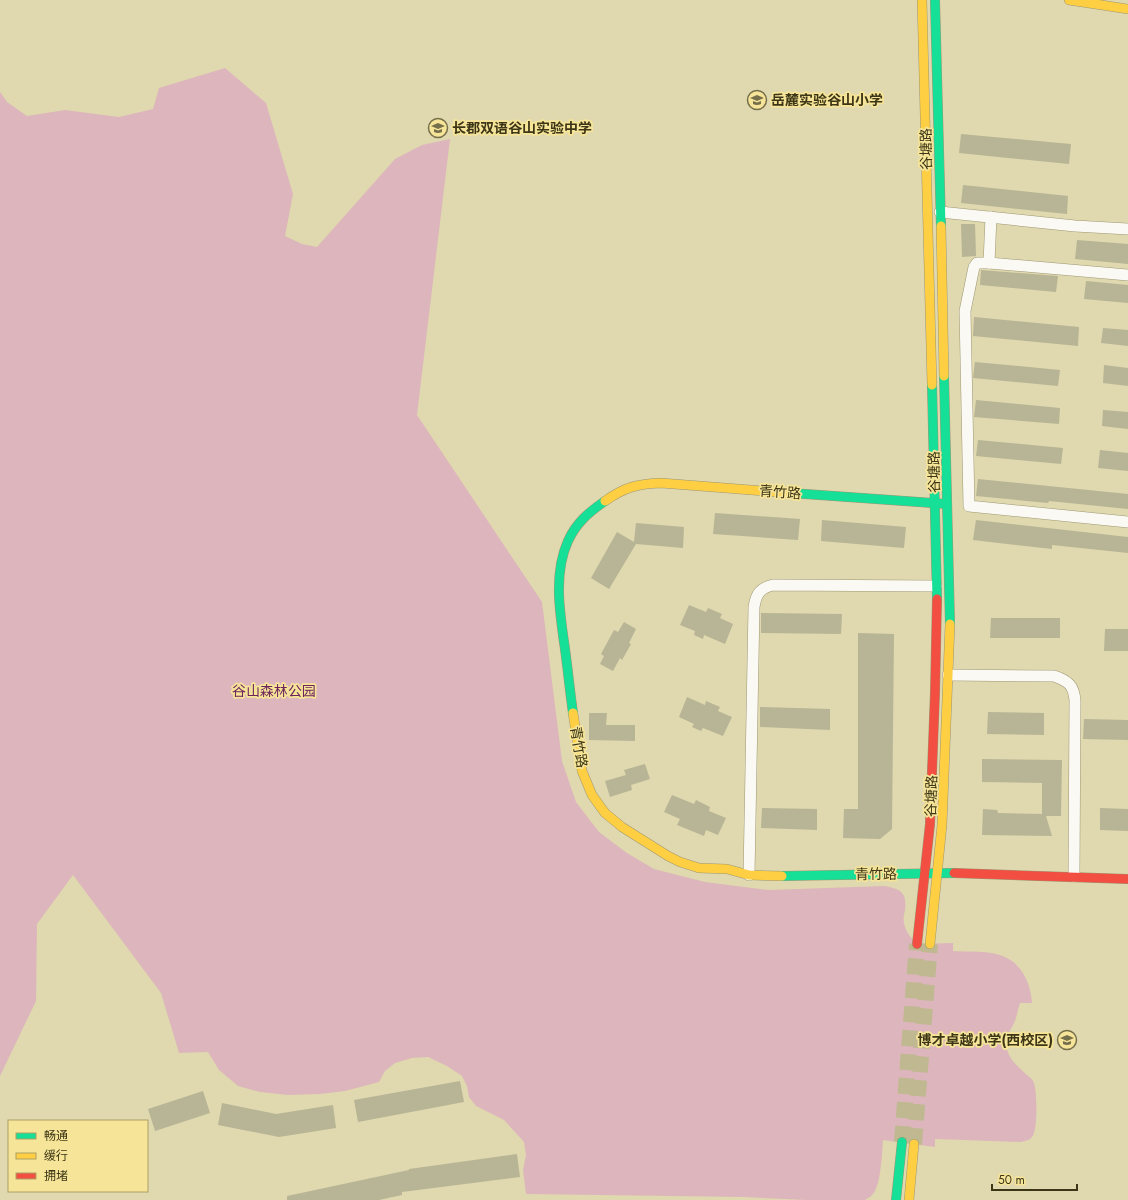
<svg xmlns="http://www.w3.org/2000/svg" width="1128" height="1200" font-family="Jost,'Noto Sans SC',sans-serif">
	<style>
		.forest { fill: #dcb6bc }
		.building { fill: #b7b595 }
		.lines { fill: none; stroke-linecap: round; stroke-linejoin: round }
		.secondary-tunnel { stroke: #bfb890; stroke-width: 16; stroke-dasharray: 16 8; stroke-linecap: butt }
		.street-casing { stroke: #9d9774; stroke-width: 12 }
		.fast-casing { stroke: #9d9774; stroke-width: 10 }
		.slow-casing { stroke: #9d9774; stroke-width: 10 }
		.jam-casing { stroke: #9d9774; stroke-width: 10 }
		.street { stroke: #faf9f3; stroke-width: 11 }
		.fast { stroke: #16e098; stroke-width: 9 }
		.slow { stroke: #ffcf43; stroke-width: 9 }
		.jam { stroke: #f24e42; stroke-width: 9 }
		.labels { text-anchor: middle; stroke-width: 3.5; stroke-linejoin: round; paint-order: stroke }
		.poi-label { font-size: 14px; font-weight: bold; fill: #3d3616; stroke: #f6e598; text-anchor: start }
		.street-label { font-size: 14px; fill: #3d3616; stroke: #f6e598 }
		.park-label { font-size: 14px; fill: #6d245d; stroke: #f6e598 }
	</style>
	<rect width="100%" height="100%" fill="#e0d8ae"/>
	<path class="forest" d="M 225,68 L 266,103 L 293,194 L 285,236 L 302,244 L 317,247 L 395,159 L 422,145 L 450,139 L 417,415 L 542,602 L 562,761 L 576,802 L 599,832 L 627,853 L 654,869 L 705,882 L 769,890 L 884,886 C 901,889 907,892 905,910 C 904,915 903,919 904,923 C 906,933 911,937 917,944 L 953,943 L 953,951 C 969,952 990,950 1005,957 C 1023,965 1031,985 1032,1003 L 1020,1003 C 1018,1009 1017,1015 1015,1021 C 1012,1029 1006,1034 1006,1043 C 1007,1059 1018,1066 1028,1076 C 1030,1077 1033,1080 1034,1083 C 1037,1091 1038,1131 1032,1137 C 1030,1140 1025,1141 1021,1142 L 935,1139 L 935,1147 L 883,1140 C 882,1153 881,1180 875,1191 C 873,1195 869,1198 865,1200 L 807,1200 L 743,1197 L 526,1194 L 523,1170 L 526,1155 L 524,1142 L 504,1120 L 476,1106 L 469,1097 L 467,1086 L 462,1076 L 447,1066 L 428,1057 L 412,1058 L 395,1063 L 385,1071 L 379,1082 L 345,1091 L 320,1094 L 288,1095 L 260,1092 L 238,1086 L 219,1070 L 208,1052 L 179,1053 L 161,993 L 73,875 L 37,924 L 36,1001 L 0,1076 L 0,92 L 7,102 L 27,116 L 65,110 L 119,117 L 153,109 L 159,88 Z"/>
	<g class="building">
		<path d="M 961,134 L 1071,144 L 1069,164 L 959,153 Z"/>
		<path d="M 963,185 L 1068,196 L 1067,214 L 961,203 Z"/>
		<path d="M 961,224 L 975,224 L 976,256 L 962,257 Z"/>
		<path d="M 1077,240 L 1128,244 L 1128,264 L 1075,259 Z"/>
		<path d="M 981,270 L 1058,276 L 1056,292 L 980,285 Z"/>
		<path d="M 1086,281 L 1128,285 L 1128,303 L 1084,299 Z"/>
		<path d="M 974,317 L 1079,327 L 1078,346 L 973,336 Z"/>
		<path d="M 1103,328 L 1128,330 L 1128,346 L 1101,343 Z"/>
		<path d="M 975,362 L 1060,370 L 1058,386 L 973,378 Z"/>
		<path d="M 1104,365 L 1128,368 L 1128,386 L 1103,383 Z"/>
		<path d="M 976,400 L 1060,408 L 1059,424 L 974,417 Z"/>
		<path d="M 1103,410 L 1128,412 L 1128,429 L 1102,426 Z"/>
		<path d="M 978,440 L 1063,448 L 1061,464 L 976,456 Z"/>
		<path d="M 1100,450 L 1128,453 L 1128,471 L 1098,468 Z"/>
		<path d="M 978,479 L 1128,494 L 1128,509 L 1049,501 L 1048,503 L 976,496 Z"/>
		<path d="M 715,513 L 800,519 L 798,540 L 713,534 Z"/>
		<path d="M 822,520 L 906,527 L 904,548 L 821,541 Z"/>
		<path d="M 976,520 L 1128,537 L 1128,553 L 1052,545 L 1052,549 L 973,540 Z"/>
		<path d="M 636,523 L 684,527 L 683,548 L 636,544 L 609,589 L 591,578 L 617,532 L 634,542 Z"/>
		<path d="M 689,605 L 706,612 L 708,608 L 722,614 L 720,618 L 733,624 L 725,644 L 704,635 L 703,639 L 694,635 L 695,631 L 680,625 Z"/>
		<path d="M 761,613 L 842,614 L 841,634 L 761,633 Z"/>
		<path d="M 991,618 L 1060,618 L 1060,638 L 990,638 Z"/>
		<path d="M 624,622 L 636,629 L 629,643 L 631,644 L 622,660 L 620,658 L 613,671 L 600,664 L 604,656 L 601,654 L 614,630 L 618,632 Z"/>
		<path d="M 1105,629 L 1128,629 L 1128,651 L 1104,651 Z"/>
		<path d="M 858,633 L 894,634 L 892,829 L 880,839 L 843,838 L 844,809 L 858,809 Z"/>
		<path d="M 687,697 L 705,705 L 706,701 L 720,707 L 718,711 L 732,717 L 723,736 L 703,728 L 701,731 L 692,727 L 694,724 L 679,717 Z"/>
		<path d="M 760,707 L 830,709 L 830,730 L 760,727 Z"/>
		<path d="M 988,712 L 1044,713 L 1044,735 L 987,734 Z"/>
		<path d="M 589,713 L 607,713 L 606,725 L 635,725 L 635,741 L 589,740 Z"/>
		<path d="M 1084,719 L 1128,720 L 1128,740 L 1083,739 Z"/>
		<path d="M 982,759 L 1062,760 L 1061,816 L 1046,816 L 1052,836 L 982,835 L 983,809 L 997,810 L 998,813 L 1042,814 L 1042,783 L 982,782 Z"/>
		<path d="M 645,764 L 650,779 L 631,785 L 632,790 L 610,797 L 605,781 L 626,775 L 624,770 Z"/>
		<path d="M 672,795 L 694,804 L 696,800 L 710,807 L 709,811 L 726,818 L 718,835 L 706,830 L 704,836 L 677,825 L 680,819 L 664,812 Z"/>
		<path d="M 762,808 L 817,809 L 817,830 L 761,828 Z"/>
		<path d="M 1100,808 L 1128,809 L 1128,831 L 1100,830 Z"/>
		<path d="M 460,1081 L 464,1102 L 358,1122 L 354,1100 Z"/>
		<path d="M 203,1091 L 210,1113 L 155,1131 L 148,1109 Z"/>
		<path d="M 222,1103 L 276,1114 L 333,1105 L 336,1128 L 279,1137 L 218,1125 Z"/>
		<path d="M 517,1154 L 520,1177 L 402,1192 L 402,1195 L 379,1200 L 287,1200 L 287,1196 L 409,1170 L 409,1169 Z"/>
	</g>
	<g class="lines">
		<g class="secondary-tunnel">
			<path d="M 902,1142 L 917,944"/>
			<path d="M 914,1144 L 930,944"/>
		</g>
		<defs>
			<g id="street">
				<path d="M 940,212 L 1075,226 L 1128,229"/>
				<path d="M 991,217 L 989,263 L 1128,275"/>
				<path d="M 989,263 L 977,263 L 974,267 L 965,311 L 969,506 L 1128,522"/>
				<path d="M 948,675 L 1054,676 C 1069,681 1074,686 1075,701 L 1074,876"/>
				<path d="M 749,875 L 754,607 C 756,594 760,588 773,585 L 936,586"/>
			</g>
			<g id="fast">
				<path d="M 935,0 L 941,226"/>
				<path d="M 944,376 L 950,624"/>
				<path d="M 932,385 L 937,599"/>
				<path d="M 791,493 L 947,504"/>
				<path d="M 573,713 C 570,692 568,671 565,649 C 560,614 553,574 568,541 C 576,523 589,512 605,501"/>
				<path d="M 782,876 L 954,873"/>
				<path d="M 896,1200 L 902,1142"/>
			</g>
			<g id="slow">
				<path d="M 922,0 L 932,385"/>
				<path d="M 1069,0 L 1128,9"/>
				<path d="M 941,226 L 944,376"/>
				<path d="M 605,501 C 625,487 637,484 661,483 L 791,493"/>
				<path d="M 573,713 L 582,771 L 592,795 L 605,813 L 622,827 L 668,856 L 680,862 L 699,868 L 727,869 L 749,875 L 782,876"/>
				<path d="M 930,944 L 942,825 L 950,624"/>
				<path d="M 909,1200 L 914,1144"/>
			</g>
			<g id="jam">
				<path d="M 954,873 L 1128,879"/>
				<path d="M 917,944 L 930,824 L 935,693 L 937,599"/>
			</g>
		</defs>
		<use href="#street" class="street-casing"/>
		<use href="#fast" class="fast-casing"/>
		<use href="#slow" class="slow-casing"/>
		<use href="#jam" class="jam-casing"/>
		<use href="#street" class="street"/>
		<use href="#fast" class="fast"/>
		<use href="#slow" class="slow"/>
		<use href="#jam" class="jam"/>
	</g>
	<defs>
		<symbol id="school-ring" viewBox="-11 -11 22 22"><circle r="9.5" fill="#f6e598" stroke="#766f4b" stroke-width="1.5"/><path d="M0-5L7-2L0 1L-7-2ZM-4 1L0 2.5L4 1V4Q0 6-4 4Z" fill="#766f4b"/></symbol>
	</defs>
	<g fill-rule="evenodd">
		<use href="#school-ring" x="746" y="89" width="22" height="22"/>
		<use href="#school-ring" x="427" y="117" width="22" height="22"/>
		<use href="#school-ring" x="1056" y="1029" width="22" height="22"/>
	</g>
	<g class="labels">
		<g class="poi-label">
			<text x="771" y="105">岳麓实验谷山小学</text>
			<text x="452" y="133">长郡双语谷山实验中学</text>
			<text x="1053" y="1045" text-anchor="end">博才卓越小学(西校区)</text>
		</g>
		<g class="street-label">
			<text transform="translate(926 149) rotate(-91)" y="5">谷塘路</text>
			<text transform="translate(934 472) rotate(-91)" y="5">谷塘路</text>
			<text transform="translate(780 492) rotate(4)" y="5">青竹路</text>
			<text transform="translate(579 747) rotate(80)" y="5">青竹路</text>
			<text transform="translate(931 796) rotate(-88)" y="5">谷塘路</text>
			<text transform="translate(876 874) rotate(-1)" y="5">青竹路</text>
		</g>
		<g class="park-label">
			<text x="274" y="696">谷山森林公园</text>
		</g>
	</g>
	<rect x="8" y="1120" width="140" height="72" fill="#f6e598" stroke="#ac9f64"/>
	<rect x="16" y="1133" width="20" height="6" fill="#16e098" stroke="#ac9f64"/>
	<text x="44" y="1140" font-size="12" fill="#3d3616">畅通</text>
	<rect x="16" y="1153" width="20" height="6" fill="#ffcf43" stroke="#ac9f64"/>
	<text x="44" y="1160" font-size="12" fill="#3d3616">缓行</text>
	<rect x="16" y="1173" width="20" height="6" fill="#f24e42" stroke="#ac9f64"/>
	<text x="44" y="1180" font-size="12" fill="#3d3616">拥堵</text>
	<path d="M992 1184v6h85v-6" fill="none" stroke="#3d3616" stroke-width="2"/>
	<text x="998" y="1184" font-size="12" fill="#3d3616" stroke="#f6e598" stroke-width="3" paint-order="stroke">50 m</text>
</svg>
